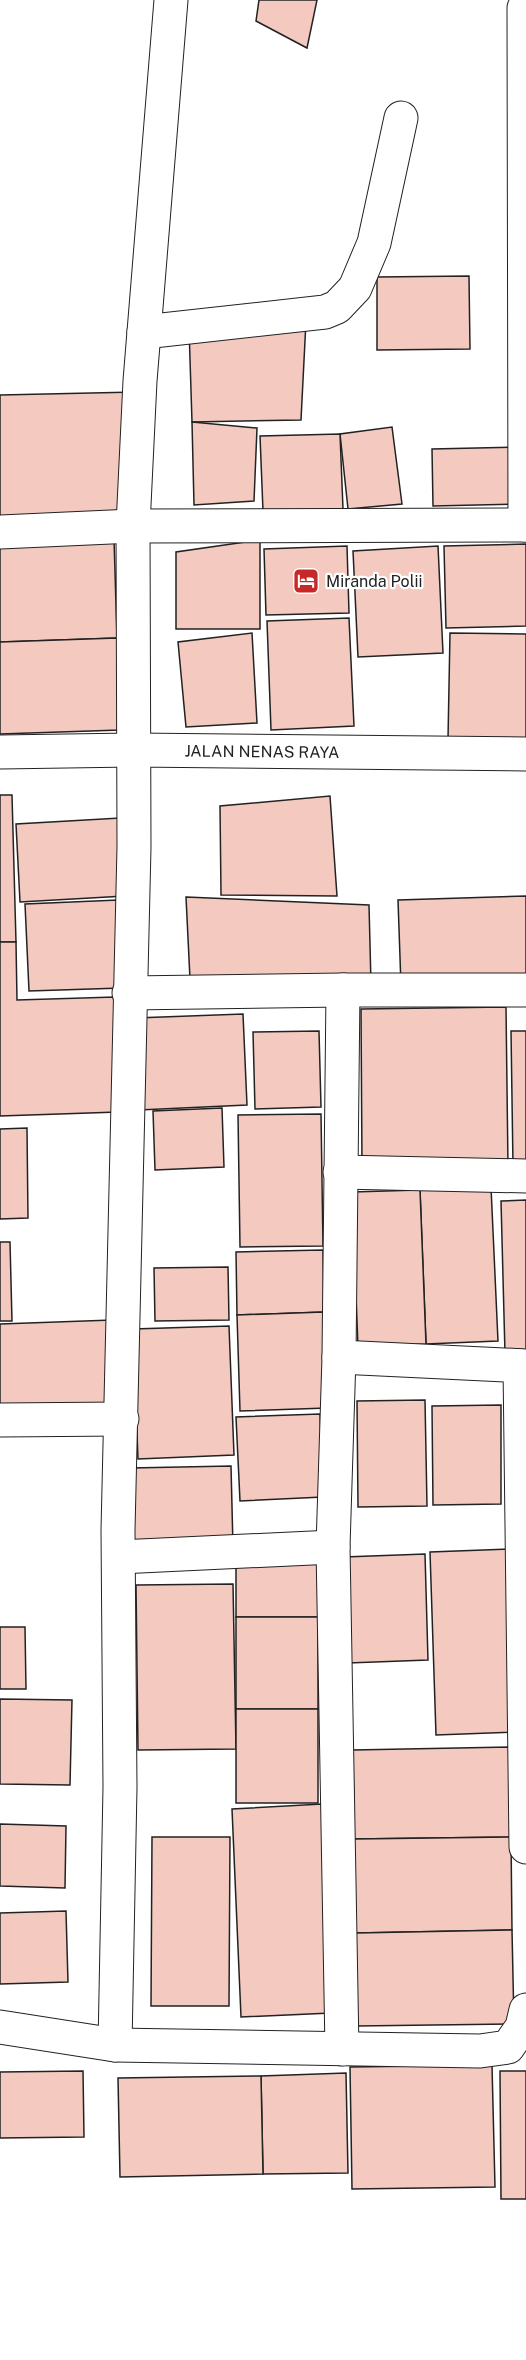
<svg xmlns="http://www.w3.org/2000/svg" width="526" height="2360" font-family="'Public Sans',sans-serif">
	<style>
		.building { fill: #f3c9c0; stroke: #222; stroke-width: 1.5 }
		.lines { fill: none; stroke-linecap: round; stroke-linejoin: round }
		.minor-casing { stroke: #222; stroke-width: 35 }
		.minor { stroke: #fff; stroke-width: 33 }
		.labels { text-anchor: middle; stroke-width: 4.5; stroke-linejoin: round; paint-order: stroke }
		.poi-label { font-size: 16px; fill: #222; stroke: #fff; text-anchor: start }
		.street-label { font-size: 16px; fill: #222; stroke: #fff }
	</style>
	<rect width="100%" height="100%" fill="#fff"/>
	<g class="building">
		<path d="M 259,0 L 317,0 L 307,48 L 256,21 Z"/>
		<path d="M 469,276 L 470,349 L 377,350 L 377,277 Z"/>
		<path d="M 306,321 L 301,420 L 192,422 L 189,328 Z"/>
		<path d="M 136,392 L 118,522 L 0,524 L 0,395 Z"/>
		<path d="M 192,422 L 257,428 L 254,501 L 194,505 Z"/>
		<path d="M 392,427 L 402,504 L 348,509 L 340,434 Z"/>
		<path d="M 340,434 L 343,509 L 263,511 L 260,436 Z"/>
		<path d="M 518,447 L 520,504 L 433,506 L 432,449 Z"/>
		<path d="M 114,539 L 117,638 L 0,642 L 0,543 Z"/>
		<path d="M 260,540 L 260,629 L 176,629 L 176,552 Z"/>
		<path d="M 526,544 L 526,626 L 446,628 L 444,546 Z"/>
		<path d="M 347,546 L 349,613 L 266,615 L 264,549 Z"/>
		<path d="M 438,546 L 443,653 L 358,657 L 353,551 Z"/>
		<path d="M 349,618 L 354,726 L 271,730 L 267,621 Z"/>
		<path d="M 252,633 L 257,723 L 186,727 L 178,642 Z"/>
		<path d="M 450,633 L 526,634 L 526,741 L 448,739 Z"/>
		<path d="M 117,638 L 120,730 L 0,734 L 0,642 Z"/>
		<path d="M 0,795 L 12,795 L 16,942 L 0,942 Z"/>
		<path d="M 330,796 L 337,896 L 221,895 L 220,806 Z"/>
		<path d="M 120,818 L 125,896 L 20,902 L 16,824 Z"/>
		<path d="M 526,896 L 526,982 L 401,986 L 398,900 Z"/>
		<path d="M 186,897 L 369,905 L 371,984 L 190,979 Z"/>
		<path d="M 118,900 L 122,988 L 29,991 L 25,904 Z"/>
		<path d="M 0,942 L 16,942 L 17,1000 L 115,997 L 118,1112 L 0,1116 Z"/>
		<path d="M 506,1007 L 508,1166 L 362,1168 L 361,1009 Z"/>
		<path d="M 243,1014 L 247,1105 L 139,1110 L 135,1018 Z"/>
		<path d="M 319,1031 L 321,1107 L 255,1109 L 253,1032 Z"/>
		<path d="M 511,1031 L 526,1031 L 526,1166 L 513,1166 Z"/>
		<path d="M 222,1108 L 224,1167 L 155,1170 L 153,1111 Z"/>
		<path d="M 321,1114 L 323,1246 L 240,1247 L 238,1115 Z"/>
		<path d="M 27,1128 L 28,1218 L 0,1219 L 0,1129 Z"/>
		<path d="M 491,1187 L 498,1341 L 426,1344 L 420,1190 Z"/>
		<path d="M 420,1190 L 426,1344 L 358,1347 L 352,1192 Z"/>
		<path d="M 526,1200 L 526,1353 L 505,1354 L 501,1201 Z"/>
		<path d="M 0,1242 L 10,1242 L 12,1321 L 0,1321 Z"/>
		<path d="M 323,1250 L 324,1312 L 237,1315 L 236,1252 Z"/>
		<path d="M 228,1267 L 229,1320 L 155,1321 L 154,1268 Z"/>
		<path d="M 324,1312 L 327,1408 L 240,1411 L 237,1315 Z"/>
		<path d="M 112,1320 L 115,1412 L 0,1416 L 0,1324 Z"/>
		<path d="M 229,1326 L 234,1455 L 138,1459 L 133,1329 Z"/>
		<path d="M 425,1400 L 427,1506 L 358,1507 L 357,1401 Z"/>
		<path d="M 501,1405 L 501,1504 L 433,1505 L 432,1406 Z"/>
		<path d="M 320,1414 L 323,1497 L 240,1501 L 236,1417 Z"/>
		<path d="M 231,1466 L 233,1547 L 131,1550 L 130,1468 Z"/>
		<path d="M 510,1549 L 516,1732 L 436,1735 L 430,1552 Z"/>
		<rect x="236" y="1554" width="82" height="63"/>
		<path d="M 425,1554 L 428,1660 L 348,1663 L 344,1557 Z"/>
		<path d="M 233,1584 L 236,1749 L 138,1750 L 136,1585 Z"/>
		<rect x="236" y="1617" width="82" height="92"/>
		<path d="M 0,1627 L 25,1627 L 26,1689 L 0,1689 Z"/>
		<path d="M 0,1699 L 72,1700 L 70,1785 L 0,1784 Z"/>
		<rect x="236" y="1709" width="82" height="94"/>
		<path d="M 510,1747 L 511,1837 L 354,1839 L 353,1750 Z"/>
		<path d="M 322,1804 L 331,2013 L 241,2017 L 232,1809 Z"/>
		<path d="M 0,1824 L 66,1826 L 65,1888 L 0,1886 Z"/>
		<path d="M 152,1837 L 230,1837 L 229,2006 L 151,2006 Z"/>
		<path d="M 511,1837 L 512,1930 L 356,1933 L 354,1839 Z"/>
		<path d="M 66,1911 L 68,1982 L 0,1984 L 0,1913 Z"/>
		<path d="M 512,1930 L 514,2024 L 357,2026 L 356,1933 Z"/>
		<path d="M 492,2065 L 495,2187 L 352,2189 L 350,2067 Z"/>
		<path d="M 83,2071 L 84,2137 L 0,2138 L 0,2072 Z"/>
		<path d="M 500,2071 L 526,2071 L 526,2199 L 501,2199 Z"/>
		<path d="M 346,2073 L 348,2173 L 263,2174 L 261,2076 Z"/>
		<path d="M 261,2076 L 263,2174 L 120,2177 L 118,2078 Z"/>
	</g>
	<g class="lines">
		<defs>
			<g id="minor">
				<path d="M 144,332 L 325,312 L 337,307 L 355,288 L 374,243 L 401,118"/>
				<path d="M 525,525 L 524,8 L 526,8"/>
				<path d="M 0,532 L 133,526 L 526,525"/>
				<path id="s1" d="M 0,752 L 133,750 L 526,754"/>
				<path d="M 129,993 L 343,990 L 526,990"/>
				<path d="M 340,1172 L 526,1176"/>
				<path d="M 339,1357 L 526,1366"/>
				<path d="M 520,1366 L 526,1847"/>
				<path d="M 0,1420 L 122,1419"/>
				<path d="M 119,1557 L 333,1547"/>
				<path d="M 0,2027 L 115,2045 L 480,2051 L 508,2047 L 522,2027 L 526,2010"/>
				<path d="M 115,2045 L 120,1787 L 118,1530 L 134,847 L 133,526 L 140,381 L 171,0"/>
				<path d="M 342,2049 L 333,1547 L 339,1357 L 343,990"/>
			</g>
		</defs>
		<use href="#minor" class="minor-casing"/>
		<use href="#minor" class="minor"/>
	</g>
	<defs>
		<symbol id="hotel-square" viewBox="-11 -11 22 22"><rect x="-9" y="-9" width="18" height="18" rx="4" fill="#c62828" stroke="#fff"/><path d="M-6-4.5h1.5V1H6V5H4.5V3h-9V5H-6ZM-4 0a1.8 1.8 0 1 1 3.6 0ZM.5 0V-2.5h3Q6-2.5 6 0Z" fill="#fff"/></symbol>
	</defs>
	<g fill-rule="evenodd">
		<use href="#hotel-square" x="291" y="566" width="30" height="30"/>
	</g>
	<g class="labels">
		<g class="poi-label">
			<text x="326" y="587">Miranda Polii</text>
		</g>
		<g class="street-label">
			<text dy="6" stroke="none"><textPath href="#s1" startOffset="262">JALAN NENAS RAYA</textPath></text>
		</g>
	</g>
</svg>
